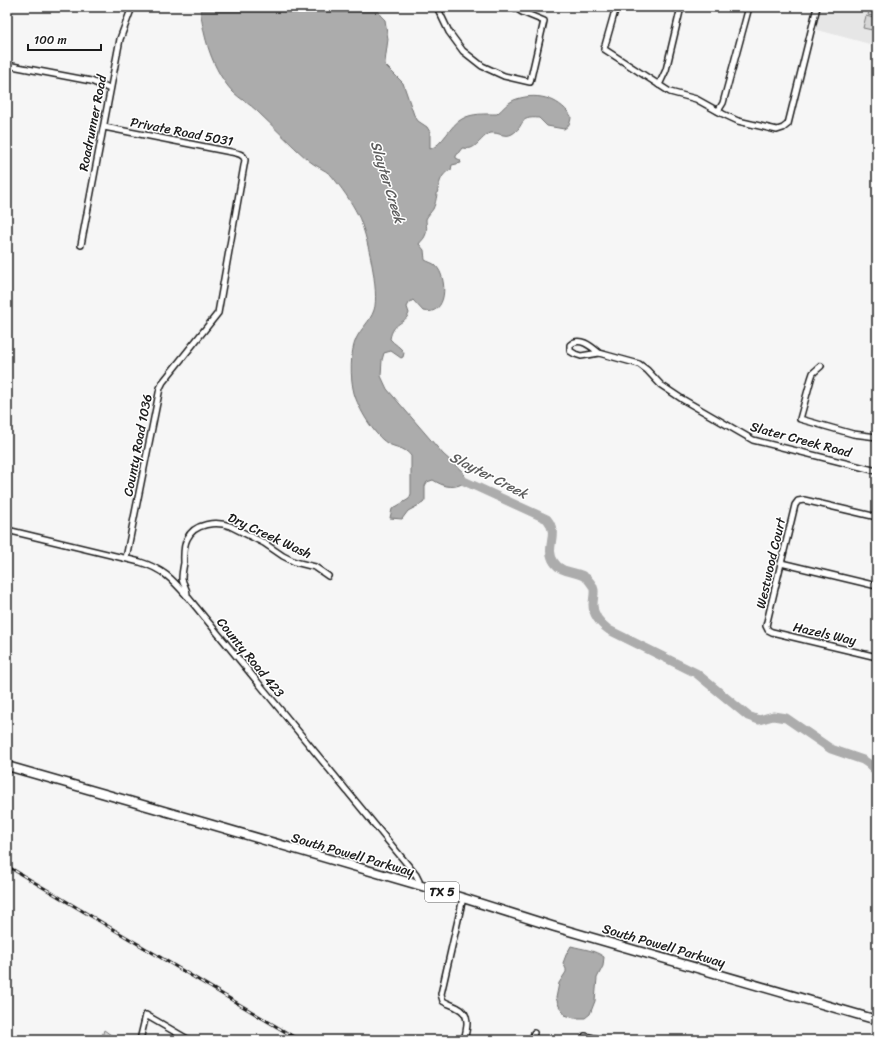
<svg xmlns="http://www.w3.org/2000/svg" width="884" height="1047" font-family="Sriracha,sans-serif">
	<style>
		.built { fill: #e6e6e6 }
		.green { fill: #d6d6d6; stroke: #797979 }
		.water { fill: #acacac; stroke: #727272 }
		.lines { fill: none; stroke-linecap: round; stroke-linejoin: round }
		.river { stroke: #acacac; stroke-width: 9 }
		.street-casing { stroke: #1c1c1c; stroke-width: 8 }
		.primary-casing { stroke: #1c1c1c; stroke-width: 11 }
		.street { stroke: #fff; stroke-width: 5 }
		.primary { stroke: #fff; stroke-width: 8 }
		.rail-casing { stroke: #1c1c1c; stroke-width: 3 }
		.rail { stroke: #fff; stroke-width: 1.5; stroke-dasharray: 4.5; stroke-linecap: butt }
		.labels { text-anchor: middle; stroke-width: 3; stroke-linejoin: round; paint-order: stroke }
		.shield { fill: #fff; stroke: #606060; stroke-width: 1 }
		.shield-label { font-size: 12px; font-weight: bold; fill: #1c1c1c }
		.street-label { font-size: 13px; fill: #1c1c1c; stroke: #fff }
		.water-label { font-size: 14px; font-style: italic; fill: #5d5d5d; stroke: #fff }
	</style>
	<rect width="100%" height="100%" fill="#f6f6f6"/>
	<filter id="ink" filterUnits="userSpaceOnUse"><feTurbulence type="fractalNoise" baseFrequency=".025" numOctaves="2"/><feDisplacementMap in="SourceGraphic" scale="8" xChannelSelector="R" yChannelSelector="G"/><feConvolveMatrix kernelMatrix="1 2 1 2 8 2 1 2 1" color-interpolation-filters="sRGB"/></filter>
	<g filter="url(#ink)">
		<path class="built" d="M 820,7 L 877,7 L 877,46 L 814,29 Z"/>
		<g class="green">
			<path d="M 870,7 L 877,7 L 877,17 L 868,15 Z"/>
			<path d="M 866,16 L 877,19 L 877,31 L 863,28 Z"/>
			<path d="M 104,1030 L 118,1040 L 101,1040 Z"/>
		</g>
		<g class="water">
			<path d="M 200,7 L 377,7 L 380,15 L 385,20 L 388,39 L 385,62 L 385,65 L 403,83 L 414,115 L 418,121 L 427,127 L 430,132 L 430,149 C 443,145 450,125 462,119 C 472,113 485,114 497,114 C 503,109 507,103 514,100 C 535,92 558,97 571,116 C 571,122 569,126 564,129 L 547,126 L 539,118 C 517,116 526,126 512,134 C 505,138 498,132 491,133 C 484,134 479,145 471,148 C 468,149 465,148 462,148 L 456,156 L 456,158 L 460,160 L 461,163 L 452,165 L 451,170 C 436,174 439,197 433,209 C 431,212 428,215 426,219 C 426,225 428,230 425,236 C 424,239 421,241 419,244 L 424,250 L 425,260 C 428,262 434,263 436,266 C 448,278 448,317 423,311 L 413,300 L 409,303 L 407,307 L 409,313 C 405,325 393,321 390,339 C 394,344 401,347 404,353 L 403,357 L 401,358 L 391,351 L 384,353 L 382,360 L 381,376 L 387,389 L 443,454 L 463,472 L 464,476 L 462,484 C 451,489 443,486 433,480 L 427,482 L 425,486 L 425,500 L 423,503 L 408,511 L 402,519 L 390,518 L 392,509 L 409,499 L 411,494 L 411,456 C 405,447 395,448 387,443 C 374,435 358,408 354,393 C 350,378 350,352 356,339 C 361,328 370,322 374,310 C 380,293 367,233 358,215 C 351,201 341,187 331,175 C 324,169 315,166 308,160 C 290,144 274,127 257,111 C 250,104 240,99 233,92 C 212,70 203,36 200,7 Z"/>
			<path d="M 571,946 C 582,949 595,950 604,957 L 603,966 L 597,978 L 595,1001 L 590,1014 L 585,1018 L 574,1018 L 565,1015 L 559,1006 L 556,998 L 559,983 L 566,972 L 566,969 L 563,963 L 566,955 Z"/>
		</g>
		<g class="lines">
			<path class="river" d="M 454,475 L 464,481 L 547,519 C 560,535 544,547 554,562 C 563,576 581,569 590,582 C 597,590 593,595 593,605 C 593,615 601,624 609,630 L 696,673 L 748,716 L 759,720 L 773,716 L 786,718 L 831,749 L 863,760 L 869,764 L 877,772"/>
			<defs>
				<g id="street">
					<path d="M 437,7 L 449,32 L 463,51 L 482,66 L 504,76 L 530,82 L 544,21 L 522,12 L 514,7"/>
					<path d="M 616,7 L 604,49 L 670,92 L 696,99 L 723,114 L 738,121 L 777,130 L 783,128 L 788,124 L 817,7"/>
					<path d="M 7,65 L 91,81 L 110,89"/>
					<path d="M 659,85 L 666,70 L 681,7"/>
					<path d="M 718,111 L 723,103 L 749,7"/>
					<path d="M 104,127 L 231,152 C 237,153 244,154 245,160 L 218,313 L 163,382 L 160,388 L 126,558"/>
					<path d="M 81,245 L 120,39 L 132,7"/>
					<path d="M 599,353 C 591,346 579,336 570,345 L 570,351 L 575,354 L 581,356 L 599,353 L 639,364 L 647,370 L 661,385 L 682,399 L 753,440 L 877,471"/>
					<path d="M 821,366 L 813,373 L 811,379 L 800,419 L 853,434 L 877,437"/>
					<path d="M 877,517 L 804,500 L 798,501 L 795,505 L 766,626 L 768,630 L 772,632 L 877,657"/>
					<path d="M 7,530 L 140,562 C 163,569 172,579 187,596 L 416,875 L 419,881 L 419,886"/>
					<path d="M 781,563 L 877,586"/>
					<path d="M 187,596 C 188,589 183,585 182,579 C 182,574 183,568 184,563 C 184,555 183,547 187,539 C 194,523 217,521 230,526 L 264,543 L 283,556 L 295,562 L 315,567 L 328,576"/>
					<path d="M 463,898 L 441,994 L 443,1001 C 448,1004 453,1005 458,1008 C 471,1014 467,1029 464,1040"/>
					<path d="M 585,1036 L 602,1040"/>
					<path d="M 140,1040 L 146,1015 L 189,1040"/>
					<path d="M 532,1040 L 534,1033"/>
				</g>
				<path id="primary" d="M 7,766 L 199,821 L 463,898 L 555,927 L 877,1020"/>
			</defs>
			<use href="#street" class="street-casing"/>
			<use href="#primary" class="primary-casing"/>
			<use href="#street" class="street"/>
			<use href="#primary" class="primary"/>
			<defs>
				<path id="rail" d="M 7,866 L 299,1040"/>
			</defs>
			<use href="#rail" class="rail-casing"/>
			<use href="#rail" class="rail"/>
		</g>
	</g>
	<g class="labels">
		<rect class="shield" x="425" y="882" width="34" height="20" rx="3"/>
		<g class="shield-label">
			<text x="442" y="896">TX 5</text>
		</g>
		<g class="street-label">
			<text transform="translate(92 123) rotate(-79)" y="5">Roadrunner Road</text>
			<text transform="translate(182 131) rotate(11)" y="5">Private Road 5031</text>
			<text transform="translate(801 439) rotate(15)" y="5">Slater Creek Road</text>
			<text transform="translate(137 445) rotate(-79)" y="5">County Road 1036</text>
			<text transform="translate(270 535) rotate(25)" y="5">Dry Creek Wash</text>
			<text transform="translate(770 563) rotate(-77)" y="5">Westwood Court</text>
			<text transform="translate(825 633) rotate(13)" y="5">Hazels Way</text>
			<text transform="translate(251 657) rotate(51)" y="5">County Road 423</text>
			<text transform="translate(353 854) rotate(16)" y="5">South Powell Parkway</text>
			<text transform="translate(664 945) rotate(16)" y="5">South Powell Parkway</text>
		</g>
		<g class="water-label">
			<text transform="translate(388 182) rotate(73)" y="5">Slayter Creek</text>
			<text transform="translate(489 475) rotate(27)" y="5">Slayter Creek</text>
		</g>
	</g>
	<rect width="884" height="1047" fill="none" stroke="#fff" stroke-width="24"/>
	<rect x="12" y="12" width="860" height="1023" fill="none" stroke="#1c1c1c" stroke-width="1.5" filter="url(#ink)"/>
	<path d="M28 44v6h73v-6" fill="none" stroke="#1c1c1c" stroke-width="2"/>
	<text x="34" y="44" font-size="12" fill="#1c1c1c" stroke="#ffffff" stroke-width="3" paint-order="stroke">100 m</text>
</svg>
